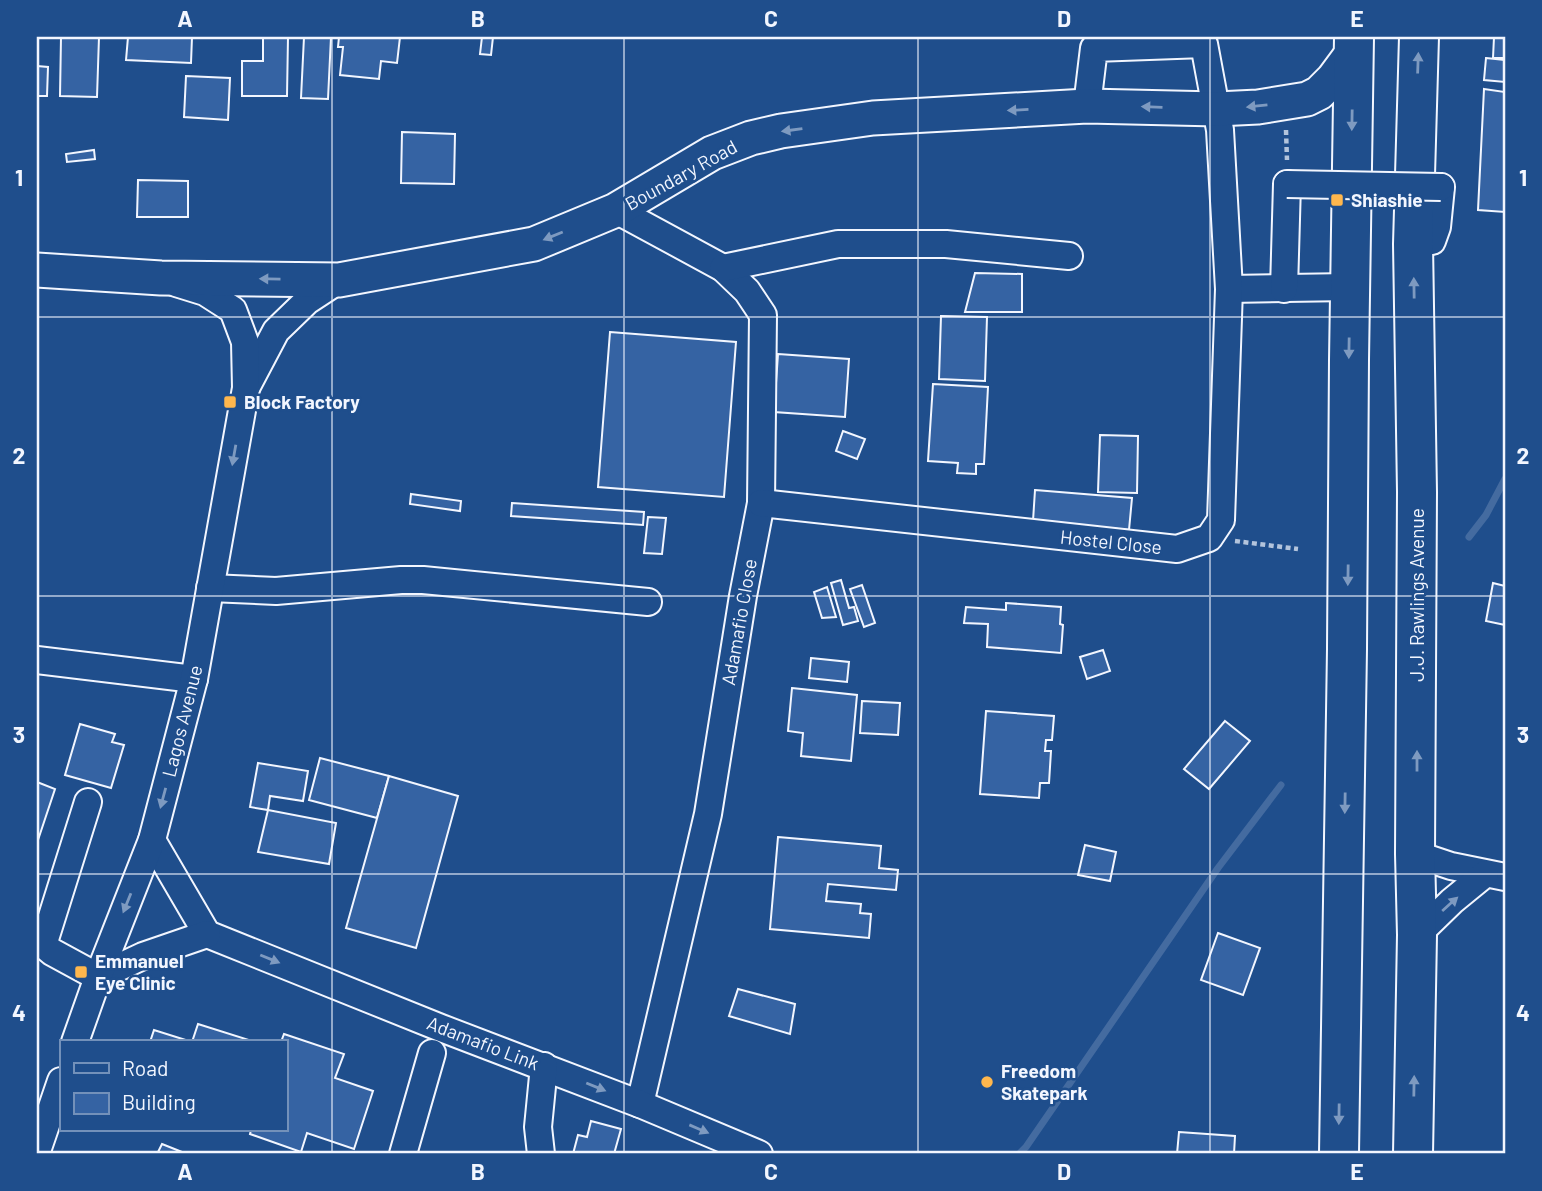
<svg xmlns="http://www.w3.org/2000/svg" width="1542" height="1191" font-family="Barlow,sans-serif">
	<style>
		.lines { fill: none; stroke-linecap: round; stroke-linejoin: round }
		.stream { stroke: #446ba0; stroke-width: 7 }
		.building { fill: #3563a3; stroke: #f2f6ff; stroke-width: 2 }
		.minor-casing { stroke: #f2f6ff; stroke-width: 30 }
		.major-casing { stroke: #f2f6ff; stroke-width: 37 }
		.highway-casing { stroke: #f2f6ff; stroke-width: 42 }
		.path { stroke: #b3c4dc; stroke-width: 4.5; stroke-dasharray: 5 3.5; stroke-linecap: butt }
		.minor { stroke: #1f4e8c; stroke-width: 26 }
		.major { stroke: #1f4e8c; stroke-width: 33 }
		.highway { stroke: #1f4e8c; stroke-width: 38 }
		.minor-bridge-casing { stroke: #f2f6ff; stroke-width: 30; stroke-linecap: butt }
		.minor-bridge { stroke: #1f4e8c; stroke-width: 26 }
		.oneway { fill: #7e9ac0 }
		.grid { fill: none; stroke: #f2f6ff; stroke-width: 2; stroke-opacity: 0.55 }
		.poi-dot { fill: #ffb74d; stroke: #1f4e8c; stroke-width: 2.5 }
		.labels { text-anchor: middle; stroke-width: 5; stroke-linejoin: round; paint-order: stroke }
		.street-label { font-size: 19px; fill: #f2f6ff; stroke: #1f4e8c }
		.poi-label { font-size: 19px; font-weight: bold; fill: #f2f6ff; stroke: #1f4e8c; text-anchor: start }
		.neatline { fill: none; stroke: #f2f6ff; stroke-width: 2.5 }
		.grid-label { font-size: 23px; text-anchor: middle; font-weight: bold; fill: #f2f6ff }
	</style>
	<rect width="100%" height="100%" fill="#1f4e8c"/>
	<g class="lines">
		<g class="stream">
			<path d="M 1469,537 L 1486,515 L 1505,479"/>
			<path d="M 1019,1154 L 1026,1147 L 1218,868 L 1281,785"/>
		</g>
	</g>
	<g class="building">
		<path d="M 61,37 L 99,37 L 97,97 L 60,96 Z"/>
		<path d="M 128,37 L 192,37 L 191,63 L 126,60 Z"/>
		<path d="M 263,37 L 288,37 L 287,96 L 242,96 L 242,61 L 263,61 Z"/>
		<path d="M 304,37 L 331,37 L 328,99 L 301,98 Z"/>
		<path d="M 339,37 L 400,37 L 397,63 L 381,61 L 379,79 L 340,75 L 343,47 L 338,47 Z"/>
		<path d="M 482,37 L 493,37 L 491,55 L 480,54 Z"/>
		<path d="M 1494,37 L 1505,37 L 1505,58 L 1493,58 Z"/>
		<path d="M 1486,58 L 1505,60 L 1505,82 L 1484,80 Z"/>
		<path d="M 37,66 L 48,67 L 47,96 L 37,96 Z"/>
		<path d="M 186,76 L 230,78 L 228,120 L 184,117 Z"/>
		<path d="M 1484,89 L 1505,92 L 1505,212 L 1478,210 Z"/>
		<path d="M 402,132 L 455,134 L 454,184 L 401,183 Z"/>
		<path d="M 94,150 L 95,159 L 67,162 L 66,154 Z"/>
		<path d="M 138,180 L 188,181 L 188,217 L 137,217 Z"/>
		<path d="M 975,273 L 1022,274 L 1022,312 L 965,312 Z"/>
		<path d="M 941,316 L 987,317 L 985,381 L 939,379 Z"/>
		<path d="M 610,332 L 736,342 L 724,497 L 598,487 Z"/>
		<path d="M 778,354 L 849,359 L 845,417 L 774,412 Z"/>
		<path d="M 933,384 L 988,387 L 984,464 L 976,464 L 976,474 L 957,473 L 958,463 L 928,461 Z"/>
		<path d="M 843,431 L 865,439 L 857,459 L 836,451 Z"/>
		<path d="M 1100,435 L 1138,436 L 1137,493 L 1098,492 Z"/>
		<path d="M 1035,490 L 1132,498 L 1129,530 L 1033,521 Z"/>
		<path d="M 411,494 L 461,501 L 460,511 L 410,504 Z"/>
		<path d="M 512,503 L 644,512 L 643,525 L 511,516 Z"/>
		<path d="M 648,517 L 666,518 L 662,554 L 644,553 Z"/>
		<path d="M 841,580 L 849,608 L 854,607 L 858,621 L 843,625 L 831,583 Z"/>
		<path d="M 1493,583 L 1505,586 L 1505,625 L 1486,621 Z"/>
		<path d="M 862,585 L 875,623 L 864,627 L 850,589 Z"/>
		<path d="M 827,587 L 836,617 L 822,618 L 814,592 Z"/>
		<path d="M 1006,603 L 1061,607 L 1060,624 L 1063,625 L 1061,653 L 987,647 L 988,624 L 964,623 L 966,607 L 1006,610 Z"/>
		<path d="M 1103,650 L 1110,671 L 1087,679 L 1080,657 Z"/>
		<path d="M 811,658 L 849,662 L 847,682 L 809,678 Z"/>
		<path d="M 792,688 L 857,695 L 851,761 L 801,756 L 803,733 L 788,731 Z"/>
		<path d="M 862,701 L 900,703 L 898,735 L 860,733 Z"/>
		<path d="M 986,711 L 1054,716 L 1052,740 L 1046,740 L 1045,751 L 1051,751 L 1049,783 L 1040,783 L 1039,798 L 980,794 Z"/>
		<path d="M 1225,721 L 1250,741 L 1209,789 L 1184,769 Z"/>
		<path d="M 80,724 L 115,734 L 112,742 L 124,745 L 111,788 L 65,775 Z"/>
		<path d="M 320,758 L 389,776 L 377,818 L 309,800 Z"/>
		<path d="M 258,763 L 308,771 L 303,801 L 270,796 L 268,810 L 250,807 Z"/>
		<path d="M 389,776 L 458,796 L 416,948 L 346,928 Z"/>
		<path d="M 37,782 L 55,789 L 37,843 Z"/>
		<path d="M 268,810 L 336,823 L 329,864 L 258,852 Z"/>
		<path d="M 778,837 L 881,846 L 879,868 L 898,870 L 896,890 L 828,884 L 826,901 L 861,904 L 860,913 L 871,914 L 869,938 L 770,929 Z"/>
		<path d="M 1085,845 L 1116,852 L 1110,881 L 1078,875 Z"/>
		<path d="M 1218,933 L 1260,948 L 1243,995 L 1201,980 Z"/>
		<path d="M 738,989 L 795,1004 L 790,1034 L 729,1016 Z"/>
		<path d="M 198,1024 L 249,1040 L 248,1042 L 150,1042 L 154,1030 L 192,1042 Z"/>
		<path d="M 284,1034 L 344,1054 L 335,1078 L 373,1091 L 354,1149 L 307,1133 L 301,1152 L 250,1134 L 251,1130 L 285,1130 L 285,1042 L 281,1042 Z"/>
		<path d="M 591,1121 L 621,1129 L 614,1154 L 573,1154 L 578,1135 L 587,1137 Z"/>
		<path d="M 1179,1132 L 1235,1136 L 1234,1154 L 1177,1154 Z"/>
		<path d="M 162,1144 L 187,1154 L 157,1154 Z"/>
	</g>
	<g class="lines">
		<defs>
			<g id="minor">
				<path d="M 616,210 L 723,268 L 747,291 L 763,315 L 761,503 L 743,596 L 708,814 L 640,1104"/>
				<path d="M 1413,244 L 1432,241 L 1437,227 L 1441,187"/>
				<path d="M 723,268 L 838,244 L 946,244 L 1069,256"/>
				<path d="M 1229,289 L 1350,287"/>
				<path d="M 1284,289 L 1287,184"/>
				<path d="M 247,386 L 276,331 L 307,301 L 339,280"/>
				<path d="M 761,503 L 1177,549 L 1209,538 L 1221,520 L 1229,289 L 1220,130 L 1204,44 L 1094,48 L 1087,106"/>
				<path d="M 210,588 L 276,591 L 401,580 L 423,580 L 648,602"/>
				<path d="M 37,660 L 194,679"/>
				<path d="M 88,802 L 45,939 L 46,947 L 52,952 L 98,977"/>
				<path d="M 152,840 L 207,934 L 441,1028 L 640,1104 L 759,1154"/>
				<path d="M 1415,854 L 1451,866 L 1505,877"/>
				<path d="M 1417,935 L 1452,901 L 1485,874"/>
				<path d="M 98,977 L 143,956 L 207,934"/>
				<path d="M 75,1042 L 98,977 L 152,840 L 194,679 L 246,388 L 245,342 L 233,310 L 205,292 L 176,283"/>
				<path d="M 37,1151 L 61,1081"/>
				<path d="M 403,1154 L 432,1053"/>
				<path d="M 541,1154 L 538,1127 L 544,1066"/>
			</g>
			<path id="major" d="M 37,270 L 161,278 L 339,280 L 534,244 L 616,210 L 712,153 L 751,138 L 781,131 L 873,118 L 1087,106 L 1217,109 L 1258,107 L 1307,99 L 1319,93 L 1333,79 L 1353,52"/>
			<g id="highway">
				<path d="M 1339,1154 L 1347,649 L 1349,360 L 1354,37"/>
				<path d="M 1413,1154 L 1417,935 L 1415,854 L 1417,492 L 1413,244 L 1419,37"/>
			</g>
		</defs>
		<use href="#minor" class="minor-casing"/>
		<use href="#major" class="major-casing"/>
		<use href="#highway" class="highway-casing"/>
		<g class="path">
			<path d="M 1286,130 L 1287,160"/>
			<path d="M 1235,541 L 1298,549"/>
		</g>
		<use href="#minor" class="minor"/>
		<use href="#major" class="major"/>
		<use href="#highway" class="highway"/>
		<defs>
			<path id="minor-bridge" d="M 1287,184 L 1441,187"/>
		</defs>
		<use href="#minor-bridge" class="minor-bridge-casing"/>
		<use href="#minor-bridge" class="minor-bridge"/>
	</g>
	<defs><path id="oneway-solid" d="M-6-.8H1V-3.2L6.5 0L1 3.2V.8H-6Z" transform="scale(1.75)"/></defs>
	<g class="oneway">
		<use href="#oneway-solid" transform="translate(1418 63) rotate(-88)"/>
		<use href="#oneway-solid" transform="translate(1257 106) rotate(174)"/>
		<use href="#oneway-solid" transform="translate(1152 107) rotate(-178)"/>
		<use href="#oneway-solid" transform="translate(1018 110) rotate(177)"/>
		<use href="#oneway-solid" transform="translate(1352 120) rotate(91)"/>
		<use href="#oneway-solid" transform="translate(792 130) rotate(172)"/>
		<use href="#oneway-solid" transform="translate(553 236) rotate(158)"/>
		<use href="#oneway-solid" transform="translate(270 279) rotate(-179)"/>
		<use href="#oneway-solid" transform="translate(1414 288) rotate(-91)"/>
		<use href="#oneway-solid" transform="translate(1349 348) rotate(91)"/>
		<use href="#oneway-solid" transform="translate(234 455) rotate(100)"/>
		<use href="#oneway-solid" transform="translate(1348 575) rotate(91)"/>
		<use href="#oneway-solid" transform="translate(1417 761) rotate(-90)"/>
		<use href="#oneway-solid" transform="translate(163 798) rotate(105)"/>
		<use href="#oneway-solid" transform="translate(1345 803) rotate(91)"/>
		<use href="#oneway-solid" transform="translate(127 903) rotate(112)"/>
		<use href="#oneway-solid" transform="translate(1450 904) rotate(-42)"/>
		<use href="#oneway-solid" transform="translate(270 959) rotate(22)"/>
		<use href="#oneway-solid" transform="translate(1414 1086) rotate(-89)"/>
		<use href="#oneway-solid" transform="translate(596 1087) rotate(22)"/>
		<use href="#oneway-solid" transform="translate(1339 1114) rotate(91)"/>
		<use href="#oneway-solid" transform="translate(699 1129) rotate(23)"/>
	</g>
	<path class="grid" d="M 332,37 L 332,1154M 624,37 L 624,1154M 918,37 L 918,1154M 1210,37 L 1210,1154M 37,317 L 1505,317M 37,596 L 1505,596M 37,874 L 1505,874"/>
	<g class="poi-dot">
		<rect x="1330" y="193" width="14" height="14" rx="3.5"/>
		<rect x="223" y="395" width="14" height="14" rx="3.5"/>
		<rect x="74" y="965" width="14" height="14" rx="3.5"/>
		<circle cx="987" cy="1082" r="7"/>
	</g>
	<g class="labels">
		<g class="street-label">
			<text transform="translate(681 175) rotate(-29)" y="7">Boundary Road</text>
			<text transform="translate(1111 542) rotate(6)" y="7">Hostel Close</text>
			<text transform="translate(1417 595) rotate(-90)" y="7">J.J. Rawlings Avenue</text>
			<text transform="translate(739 622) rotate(-80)" y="7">Adamafio Close</text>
			<text transform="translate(182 721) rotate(-76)" y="7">Lagos Avenue</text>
			<text transform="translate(483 1043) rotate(21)" y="7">Adamafio Link</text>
		</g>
		<g class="poi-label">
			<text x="1351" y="207">Shiashie</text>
			<text x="244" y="409">Block Factory</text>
			<text x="95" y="968">Emmanuel<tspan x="95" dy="22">Eye Clinic</tspan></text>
			<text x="1001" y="1078">Freedom<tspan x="1001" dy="22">Skatepark</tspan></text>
		</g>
	</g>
	<rect width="1542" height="1191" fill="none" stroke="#1f4e8c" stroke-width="77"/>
	<rect x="60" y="1040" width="228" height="91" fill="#1f4e8c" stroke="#7391ba" stroke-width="2"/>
	<rect x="74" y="1063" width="35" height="10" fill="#1f4e8c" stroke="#7391ba" stroke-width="2"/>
	<text x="122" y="1076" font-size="21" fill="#f2f6ff">Road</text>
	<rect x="74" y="1093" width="35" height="21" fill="#3563a3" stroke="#7391ba" stroke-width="2"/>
	<text x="122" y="1110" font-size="21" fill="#f2f6ff">Building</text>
	<rect x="38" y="38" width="1466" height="1114" class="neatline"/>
	<g class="grid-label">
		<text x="185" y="27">A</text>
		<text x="478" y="27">B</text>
		<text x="771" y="27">C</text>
		<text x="1064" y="27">D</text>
		<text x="1357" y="27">E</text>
		<text x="19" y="186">1</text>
		<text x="1523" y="186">1</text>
		<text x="19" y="464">2</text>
		<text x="1523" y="464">2</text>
		<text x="19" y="743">3</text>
		<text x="1523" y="743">3</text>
		<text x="19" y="1021">4</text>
		<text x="1523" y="1021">4</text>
		<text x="185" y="1180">A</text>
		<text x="478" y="1180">B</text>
		<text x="771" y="1180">C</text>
		<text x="1064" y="1180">D</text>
		<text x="1357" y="1180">E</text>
	</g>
</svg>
